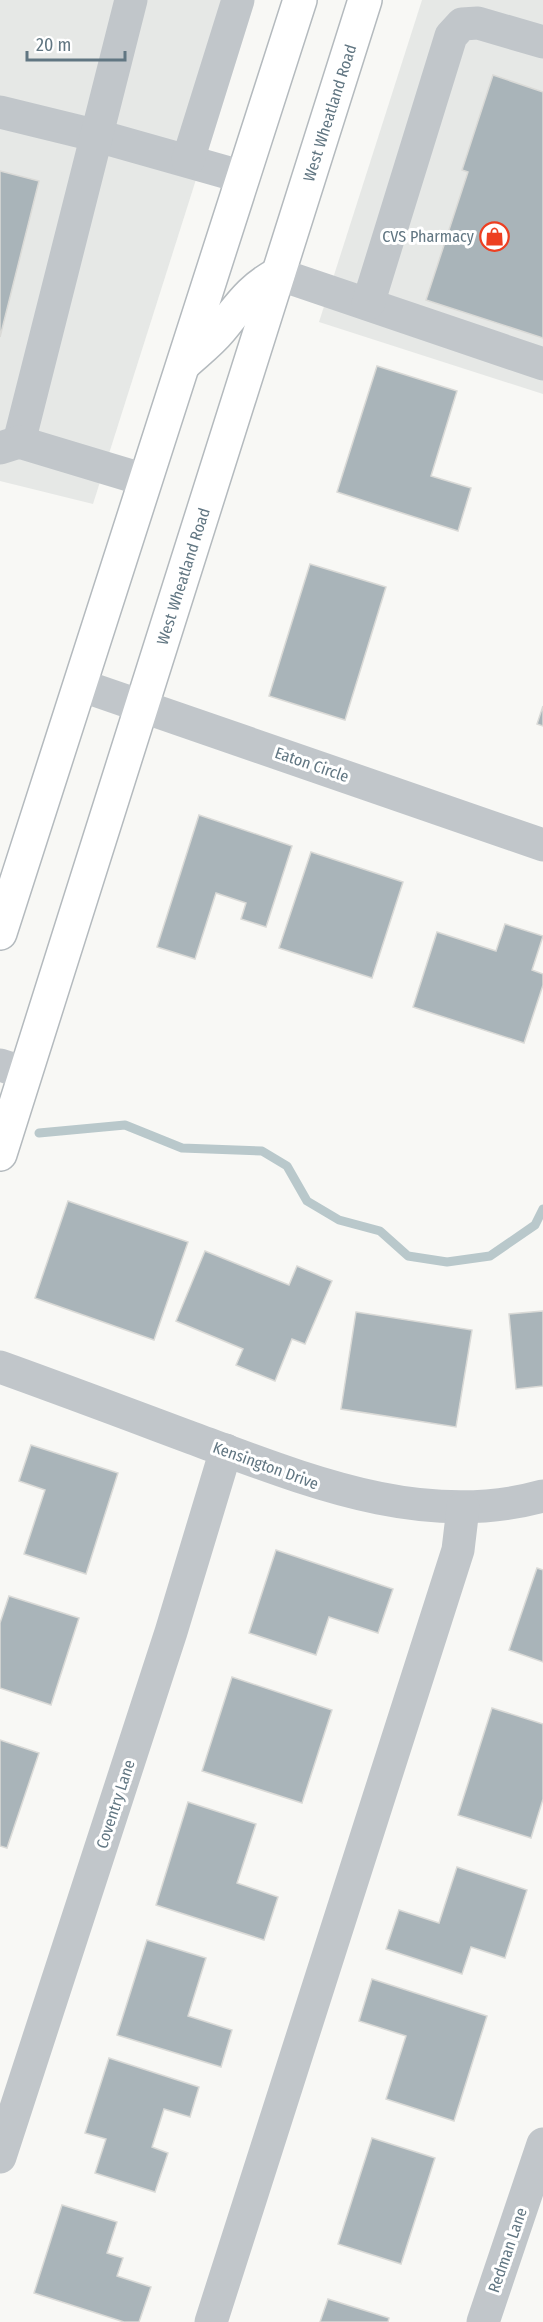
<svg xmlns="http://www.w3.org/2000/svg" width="543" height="2322" font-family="'Fira Sans Condensed',sans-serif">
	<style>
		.built { fill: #e6e8e6 }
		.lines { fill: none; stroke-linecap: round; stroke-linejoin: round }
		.stream { stroke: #b9c8cb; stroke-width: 9 }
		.building { fill: #a9b4b9; stroke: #dadad7; stroke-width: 1.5 }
		.major-casing { stroke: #b4babe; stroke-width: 36 }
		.minor { stroke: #c1c6ca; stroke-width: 33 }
		.major { stroke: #fff; stroke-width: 33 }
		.labels { text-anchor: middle; stroke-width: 6; stroke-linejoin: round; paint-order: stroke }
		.street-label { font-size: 16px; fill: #617682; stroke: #fff }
		.poi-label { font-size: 16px; fill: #617682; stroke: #fff; text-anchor: end }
	</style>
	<rect width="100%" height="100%" fill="#f8f8f5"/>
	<g class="built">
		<path d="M 0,0 L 253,0 L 93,504 L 0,481 Z"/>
		<path d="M 422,0 L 543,0 L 543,394 L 319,322 Z"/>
	</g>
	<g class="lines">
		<path class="stream" d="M 39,1133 L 125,1125 L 182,1148 L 262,1151 L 287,1166 L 307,1201 L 339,1220 L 380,1231 L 408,1256 L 447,1262 L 490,1256 L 535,1225 L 543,1209"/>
	</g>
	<g class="building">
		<path d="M 493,75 L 543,92 L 543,338 L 426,300 L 468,172 L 462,170 Z"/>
		<path d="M 0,171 L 39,181 L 0,337 Z"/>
		<path d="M 377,366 L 457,391 L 431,476 L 471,488 L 458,531 L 337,492 Z"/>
		<path d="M 310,564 L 386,587 L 345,720 L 269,696 Z"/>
		<path d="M 543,706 L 543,726 L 537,724 Z"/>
		<path d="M 199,815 L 292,846 L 266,927 L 241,919 L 246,903 L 216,893 L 195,959 L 157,947 Z"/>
		<path d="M 311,852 L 403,882 L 372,978 L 279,948 Z"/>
		<path d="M 505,924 L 543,936 L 532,970 L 543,974 L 543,985 L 524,1043 L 413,1007 L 437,932 L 496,951 Z"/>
		<path d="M 68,1201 L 188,1242 L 154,1340 L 35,1298 Z"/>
		<path d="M 205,1251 L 289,1285 L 297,1266 L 332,1281 L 305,1344 L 292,1339 L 275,1381 L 236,1365 L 243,1349 L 176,1321 Z"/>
		<path d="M 543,1311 L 543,1386 L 516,1389 L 509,1314 Z"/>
		<path d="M 356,1312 L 472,1330 L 456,1427 L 341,1409 Z"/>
		<path d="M 31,1445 L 118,1473 L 86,1574 L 24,1554 L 45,1490 L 19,1481 Z"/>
		<path d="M 276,1550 L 393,1589 L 378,1633 L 329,1617 L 316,1655 L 249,1633 Z"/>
		<path d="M 537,1568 L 543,1570 L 543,1662 L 509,1650 Z"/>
		<path d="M 9,1596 L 79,1618 L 51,1705 L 0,1688 L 0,1623 Z"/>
		<path d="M 232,1677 L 332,1710 L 302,1803 L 202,1771 Z"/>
		<path d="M 492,1708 L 543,1724 L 543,1799 L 531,1838 L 458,1815 Z"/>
		<path d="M 0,1740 L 39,1753 L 7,1848 L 0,1846 Z"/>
		<path d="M 188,1802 L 256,1824 L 237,1883 L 278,1897 L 264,1940 L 156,1905 Z"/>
		<path d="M 457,1867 L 527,1890 L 505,1958 L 471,1947 L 462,1974 L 386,1949 L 399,1910 L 439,1923 Z"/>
		<path d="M 147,1940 L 206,1958 L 188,2016 L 232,2030 L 221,2067 L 117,2035 Z"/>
		<path d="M 372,1979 L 487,2016 L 454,2121 L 386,2099 L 406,2036 L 359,2021 Z"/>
		<path d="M 109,2058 L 199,2087 L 190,2117 L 164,2109 L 152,2147 L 168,2153 L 155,2192 L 95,2173 L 106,2139 L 85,2133 Z"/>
		<path d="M 372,2138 L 435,2158 L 401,2264 L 338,2244 Z"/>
		<path d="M 62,2205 L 117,2222 L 107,2253 L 123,2258 L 117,2276 L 151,2287 L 139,2322 L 124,2322 L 34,2293 Z"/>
		<path d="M 328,2299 L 389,2318 L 388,2322 L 320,2322 Z"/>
	</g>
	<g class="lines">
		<defs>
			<g id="major">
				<path d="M 185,363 C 197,352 210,342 220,330 C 240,306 250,289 278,274"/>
				<path d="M 0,933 L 300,0"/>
				<path id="s1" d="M 0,1154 L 365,0"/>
			</g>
		</defs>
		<use href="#major" class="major-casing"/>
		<g class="minor">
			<path d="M 0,112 L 98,136 L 243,177"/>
			<path d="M 188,160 L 238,0"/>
			<path d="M 278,274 L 543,364"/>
			<path d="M 368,304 L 451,36 L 462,24 L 478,23 L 543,42"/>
			<path d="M 19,442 L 131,0"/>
			<path d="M 0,448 L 19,442 L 145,480"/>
			<path d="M 80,685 L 543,845"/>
			<path d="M 0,1065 L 25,1073"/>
			<path d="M 0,1367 C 67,1391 133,1416 200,1441 C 309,1481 425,1529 543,1496"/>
			<path d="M 0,2157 L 171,1632 L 226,1450"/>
			<path d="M 211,2322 L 458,1550 L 463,1508"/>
			<path d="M 483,2322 L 543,2144"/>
		</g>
		<use href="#major" class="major"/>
	</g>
	<defs>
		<symbol id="shop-ring" viewBox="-11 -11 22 22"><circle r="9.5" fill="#fff" stroke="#ed3f21" stroke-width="1.5"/><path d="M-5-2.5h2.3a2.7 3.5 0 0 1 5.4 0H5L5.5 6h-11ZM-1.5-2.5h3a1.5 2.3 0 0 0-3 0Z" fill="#ed3f21"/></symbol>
	</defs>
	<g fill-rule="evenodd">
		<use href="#shop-ring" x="478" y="220" width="33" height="33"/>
	</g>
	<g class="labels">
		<g class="street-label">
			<text dy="6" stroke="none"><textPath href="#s1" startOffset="1092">West Wheatland Road</textPath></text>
			<text dy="6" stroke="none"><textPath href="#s1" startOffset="606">West Wheatland Road</textPath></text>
			<text transform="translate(312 764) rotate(19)" y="6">Eaton Circle</text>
			<text transform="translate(266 1465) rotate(20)" y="6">Kensington Drive</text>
			<text transform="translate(115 1804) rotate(-72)" y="6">Coventry Lane</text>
			<text transform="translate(507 2250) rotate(-71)" y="6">Redman Lane</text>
		</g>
		<g class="poi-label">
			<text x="474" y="242">CVS Pharmacy</text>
		</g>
	</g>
	<path d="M27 51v9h98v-9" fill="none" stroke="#617682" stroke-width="3"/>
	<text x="36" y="51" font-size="18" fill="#617682" stroke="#ffffff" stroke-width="4.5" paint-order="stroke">20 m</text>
</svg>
